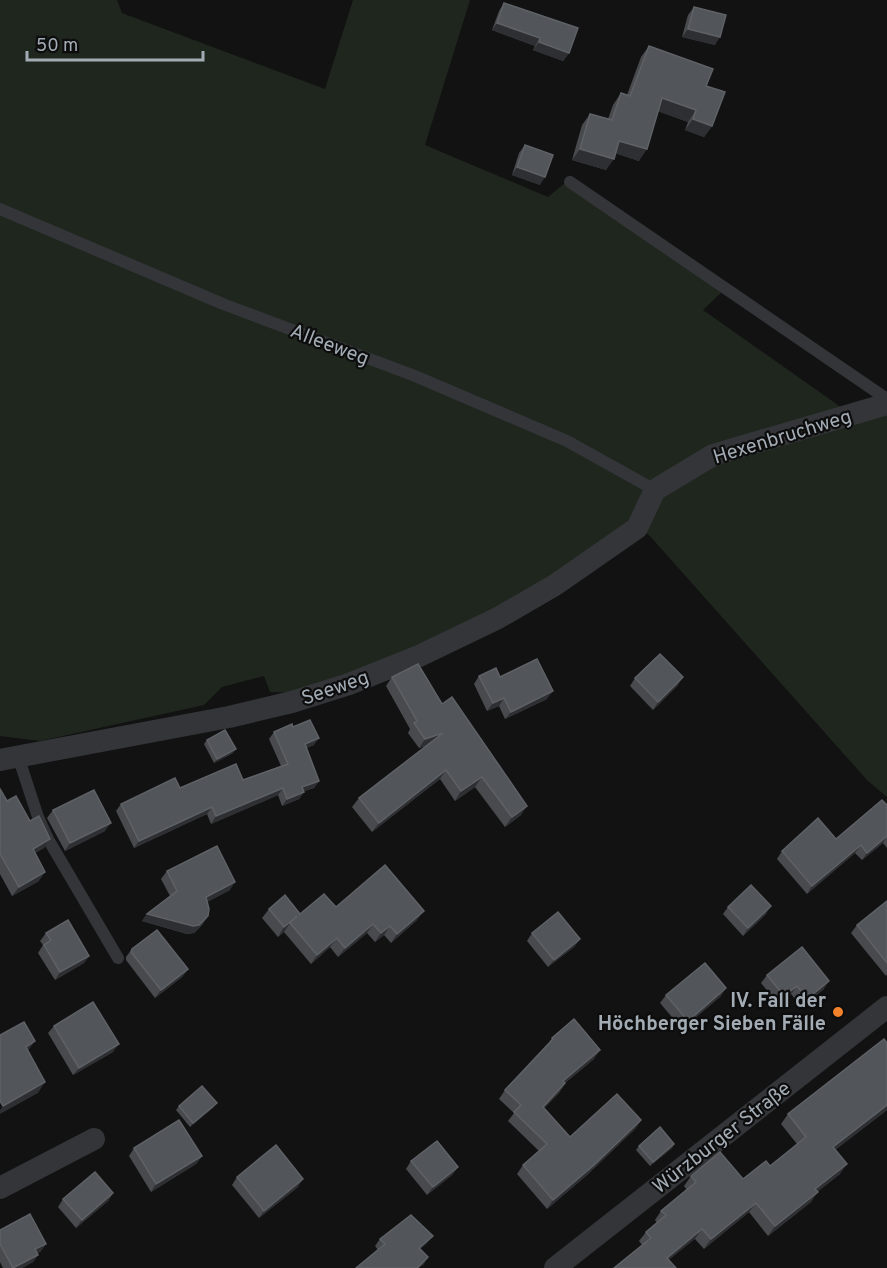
<svg xmlns="http://www.w3.org/2000/svg" width="887" height="1268" font-family="Overpass,sans-serif">
	<style>
		.green { fill: #1f261e }
		.lines { fill: none; stroke-linecap: round; stroke-linejoin: round }
		.service { stroke: #333538; stroke-width: 12 }
		.minor { stroke: #333538; stroke-width: 22 }
		.wall { fill: #484a4e }
		.shaded-wall { fill: #2e2f32 }
		.building { fill: #525559; stroke: #5e6267; stroke-width: 1.5 }
		.poi-dot { fill: #f2822c; stroke: #0d0d0e; stroke-width: 2 }
		.labels { text-anchor: middle; stroke-width: 4.5; stroke-linejoin: round; paint-order: stroke }
		.street-label { font-size: 20px; fill: #a3acb4; stroke: #0d0d0e }
		.poi-label { font-size: 20px; font-weight: bold; fill: #a3acb4; stroke: #0d0d0e; text-anchor: end }
	</style>
	<rect width="100%" height="100%" fill="#121213"/>
	<path class="green" d="M 0,0 L 117,0 L 122,13 L 325,89 L 353,0 L 470,0 L 425,145 L 548,197 L 565,183 L 723,291 L 703,310 L 855,417 L 887,411 L 887,797 L 867,780 L 649,535 L 633,523 L 556,578 L 410,653 L 301,693 L 270,692 L 264,676 L 222,687 L 204,705 L 40,741 L 0,736 Z"/>
	<g class="lines">
		<g class="service">
			<path d="M 570,182 L 887,399"/>
			<path d="M 0,209 L 223,304 L 415,376 L 567,441 L 655,490"/>
			<path d="M 18,756 L 38,817 L 48,839 L 118,958"/>
		</g>
		<g class="minor">
			<path d="M 0,760 L 229,717 L 292,702 L 349,684 L 419,656 L 498,618 L 555,585 L 637,528 L 655,490 L 713,455 L 887,404"/>
			<path d="M 0,1188 L 94,1139"/>
			<path d="M 555,1268 L 887,1007"/>
		</g>
	</g>
	<g class="wall">
		<path d="M 504,3 L 569,53 L 563,61 L 533,50 L 535,46 L 492,30 L 499,11 Z"/>
		<path d="M 694,7 L 715,45 L 682,37 L 688,15 Z"/>
		<path d="M 649,46 L 706,86 L 712,126 L 704,137 L 685,130 L 688,122 L 658,111 L 639,161 L 615,153 L 606,170 L 572,160 L 582,125 L 590,114 L 608,119 L 613,105 L 621,93 L 627,95 L 641,57 Z"/>
		<path d="M 525,145 L 540,185 L 512,175 L 519,153 Z"/>
		<path d="M 479,676 L 500,677 L 547,699 L 505,719 L 499,706 L 487,711 L 474,684 Z"/>
		<path d="M 392,677 L 442,704 L 521,815 L 505,827 L 475,787 L 455,801 L 440,779 L 372,832 L 352,807 L 359,798 L 426,746 L 419,748 L 408,733 L 410,729 L 386,686 Z"/>
		<path d="M 635,678 L 678,685 L 653,710 L 630,686 Z"/>
		<path d="M 293,727 L 314,745 L 306,748 L 319,781 L 314,788 L 304,791 L 304,792 L 299,799 L 282,806 L 278,795 L 211,824 L 207,814 L 134,848 L 116,811 L 121,804 L 180,788 L 243,780 L 281,766 L 269,739 L 274,732 Z"/>
		<path d="M 207,740 L 233,753 L 214,763 L 204,744 Z"/>
		<path d="M 0,789 L 7,801 L 50,839 L 44,848 L 35,853 L 39,881 L 12,896 L 0,874 Z"/>
		<path d="M 887,805 L 887,848 L 883,843 L 862,860 L 855,853 L 807,894 L 777,859 L 782,851 L 836,839 Z"/>
		<path d="M 53,810 L 105,831 L 65,851 L 47,818 Z"/>
		<path d="M 167,871 L 230,890 L 207,902 L 203,924 L 194,933 L 187,934 L 142,921 L 147,914 L 170,896 L 161,879 Z"/>
		<path d="M 887,901 L 887,974 L 886,976 L 851,933 L 857,925 Z"/>
		<path d="M 336,907 L 417,920 L 391,943 L 384,935 L 375,942 L 367,933 L 338,957 L 330,947 L 311,964 L 284,932 L 278,937 L 262,918 L 269,909 L 300,914 Z"/>
		<path d="M 728,907 L 766,914 L 743,936 L 723,914 Z"/>
		<path d="M 46,933 L 89,956 L 84,963 L 55,980 L 38,953 L 43,945 L 40,941 Z"/>
		<path d="M 532,933 L 580,939 L 574,947 L 548,967 L 527,941 Z"/>
		<path d="M 132,949 L 188,969 L 182,977 L 155,998 L 126,960 L 126,957 Z"/>
		<path d="M 767,975 L 824,989 L 802,1007 L 791,994 L 778,1004 L 761,983 Z"/>
		<path d="M 666,995 L 721,996 L 682,1029 L 660,1003 Z"/>
		<path d="M 54,1026 L 113,1052 L 73,1075 L 48,1033 Z"/>
		<path d="M 552,1038 L 594,1059 L 565,1083 L 559,1093 L 544,1108 L 570,1137 L 641,1120 L 635,1129 L 587,1175 L 547,1209 L 517,1174 L 523,1165 L 539,1151 L 508,1121 L 514,1113 L 499,1099 L 505,1090 L 546,1047 Z"/>
		<path d="M 179,1106 L 214,1107 L 190,1127 L 176,1110 Z"/>
		<path d="M 887,1110 L 835,1150 L 840,1174 L 817,1192 L 811,1202 L 768,1236 L 749,1212 L 704,1249 L 695,1239 L 642,1245 L 639,1241 L 646,1232 L 657,1223 L 655,1220 L 661,1211 L 687,1190 L 684,1186 L 691,1176 L 743,1179 L 770,1166 L 797,1144 L 781,1124 L 788,1114 Z"/>
		<path d="M 674,1144 L 672,1148 L 650,1166 L 636,1150 L 639,1146 Z"/>
		<path d="M 134,1148 L 202,1156 L 196,1164 L 151,1192 L 129,1156 Z"/>
		<path d="M 411,1161 L 458,1167 L 452,1175 L 427,1195 L 406,1169 Z"/>
		<path d="M 237,1177 L 298,1187 L 259,1218 L 232,1185 Z"/>
		<path d="M 113,1193 L 108,1201 L 76,1228 L 58,1207 L 63,1199 Z"/>
		<path d="M 0,1230 L 46,1244 L 40,1252 L 38,1253 L 38,1255 L 33,1262 L 22,1268 L 3,1268 L 0,1262 Z"/>
		<path d="M 380,1239 L 427,1243 L 420,1249 L 428,1257 L 423,1265 L 378,1250 L 375,1246 Z"/>
	</g>
	<g class="shaded-wall">
		<path d="M 497,23 L 540,38 L 535,46 L 492,30 Z"/>
		<path d="M 688,29 L 720,37 L 715,45 L 682,37 Z"/>
		<path d="M 539,42 L 569,53 L 563,61 L 533,50 Z"/>
		<path d="M 662,98 L 696,110 L 688,122 L 654,110 Z"/>
		<path d="M 693,119 L 712,126 L 704,137 L 685,130 Z"/>
		<path d="M 619,141 L 647,149 L 639,161 L 611,152 Z"/>
		<path d="M 580,149 L 614,159 L 606,170 L 572,160 Z"/>
		<path d="M 517,167 L 545,177 L 540,185 L 512,175 Z"/>
		<path d="M 683,677 L 678,685 L 653,710 L 658,702 Z"/>
		<path d="M 553,691 L 547,699 L 505,719 L 511,712 Z"/>
		<path d="M 504,698 L 499,706 L 487,711 L 493,703 Z"/>
		<path d="M 443,733 L 436,742 L 419,748 L 425,739 Z"/>
		<path d="M 319,738 L 314,745 L 300,751 L 305,744 Z"/>
		<path d="M 236,749 L 233,753 L 214,763 L 217,759 Z"/>
		<path d="M 446,770 L 440,779 L 372,832 L 379,823 Z"/>
		<path d="M 482,777 L 475,787 L 455,801 L 461,791 Z"/>
		<path d="M 319,781 L 314,788 L 297,794 L 302,787 Z"/>
		<path d="M 283,788 L 278,795 L 211,824 L 216,816 Z"/>
		<path d="M 304,792 L 299,799 L 282,806 L 287,799 Z"/>
		<path d="M 527,806 L 521,815 L 505,827 L 512,817 Z"/>
		<path d="M 212,807 L 207,814 L 134,848 L 139,841 Z"/>
		<path d="M 111,823 L 105,831 L 65,851 L 70,843 Z"/>
		<path d="M 887,836 L 883,843 L 862,860 L 867,853 Z"/>
		<path d="M 50,839 L 44,848 L 26,858 L 33,849 Z"/>
		<path d="M 861,845 L 855,853 L 807,894 L 812,886 Z"/>
		<path d="M 45,872 L 39,881 L 12,896 L 19,887 Z"/>
		<path d="M 235,882 L 230,890 L 201,905 L 206,897 Z"/>
		<path d="M 771,906 L 766,914 L 743,936 L 748,928 Z"/>
		<path d="M 424,911 L 417,920 L 391,943 L 397,934 Z"/>
		<path d="M 147,914 L 208,916 L 203,924 L 194,933 L 187,934 L 142,921 Z"/>
		<path d="M 290,923 L 284,932 L 278,937 L 284,927 Z"/>
		<path d="M 373,924 L 367,933 L 338,957 L 345,948 Z"/>
		<path d="M 390,926 L 384,935 L 375,942 L 381,933 Z"/>
		<path d="M 337,938 L 330,947 L 311,964 L 317,955 Z"/>
		<path d="M 580,939 L 574,947 L 548,967 L 554,960 Z"/>
		<path d="M 89,956 L 84,963 L 55,980 L 60,972 Z"/>
		<path d="M 188,969 L 182,977 L 155,998 L 161,990 Z"/>
		<path d="M 829,981 L 824,989 L 802,1007 L 807,999 Z"/>
		<path d="M 797,986 L 791,994 L 778,1004 L 784,996 Z"/>
		<path d="M 726,988 L 721,996 L 682,1029 L 688,1021 Z"/>
		<path d="M 35,1041 L 27,1052 L 26,1047 Z"/>
		<path d="M 119,1044 L 113,1052 L 73,1075 L 79,1068 Z"/>
		<path d="M 600,1050 L 594,1059 L 556,1090 L 563,1081 Z"/>
		<path d="M 45,1082 L 38,1093 L 0,1114 L 0,1110 L 3,1106 Z"/>
		<path d="M 565,1083 L 559,1093 L 537,1116 L 543,1107 Z"/>
		<path d="M 217,1103 L 214,1107 L 190,1127 L 193,1123 Z"/>
		<path d="M 887,1105 L 887,1110 L 826,1157 L 833,1147 Z"/>
		<path d="M 641,1120 L 635,1129 L 587,1175 L 547,1209 L 553,1200 Z"/>
		<path d="M 674,1144 L 672,1148 L 650,1166 L 653,1162 Z"/>
		<path d="M 202,1156 L 196,1164 L 151,1192 L 156,1184 Z"/>
		<path d="M 847,1164 L 840,1174 L 808,1199 L 815,1189 Z"/>
		<path d="M 458,1167 L 452,1175 L 427,1195 L 433,1187 Z"/>
		<path d="M 303,1179 L 298,1187 L 259,1218 L 264,1211 Z"/>
		<path d="M 818,1192 L 811,1202 L 768,1236 L 775,1226 Z"/>
		<path d="M 113,1193 L 108,1201 L 76,1228 L 82,1220 Z"/>
		<path d="M 756,1203 L 749,1212 L 704,1249 L 711,1239 Z"/>
		<path d="M 702,1229 L 695,1239 L 660,1267 L 667,1258 Z"/>
		<path d="M 433,1236 L 427,1243 L 413,1256 L 419,1248 Z"/>
		<path d="M 46,1244 L 40,1252 L 30,1257 L 35,1249 Z"/>
		<path d="M 38,1255 L 33,1262 L 22,1268 L 13,1268 Z"/>
		<path d="M 428,1257 L 423,1265 L 419,1268 L 417,1268 Z"/>
	</g>
	<g class="building">
		<path d="M 504,3 L 578,28 L 569,53 L 539,42 L 540,38 L 497,23 Z"/>
		<path d="M 694,7 L 726,15 L 720,37 L 688,29 Z"/>
		<path d="M 649,46 L 713,69 L 706,86 L 725,92 L 712,126 L 693,119 L 696,110 L 662,98 L 647,149 L 619,141 L 614,159 L 580,149 L 590,114 L 612,120 L 621,93 L 630,96 Z"/>
		<path d="M 525,145 L 553,155 L 545,177 L 517,167 Z"/>
		<path d="M 660,654 L 683,677 L 658,702 L 635,678 Z"/>
		<path d="M 537,659 L 553,691 L 511,712 L 504,698 L 493,703 L 479,676 L 496,668 L 500,677 Z"/>
		<path d="M 418,664 L 442,704 L 452,697 L 527,806 L 512,817 L 482,777 L 461,791 L 446,770 L 379,823 L 359,798 L 443,733 L 425,739 L 414,723 L 417,721 L 392,677 Z"/>
		<path d="M 310,720 L 319,738 L 305,744 L 319,781 L 302,787 L 304,792 L 287,799 L 283,788 L 216,816 L 212,807 L 139,841 L 121,804 L 175,778 L 180,788 L 236,764 L 243,780 L 288,764 L 274,732 L 292,724 L 293,727 Z"/>
		<path d="M 225,730 L 236,749 L 217,759 L 207,740 Z"/>
		<path d="M 0,789 L 7,801 L 16,796 L 30,821 L 39,816 L 50,839 L 33,849 L 45,872 L 19,887 L 0,854 Z"/>
		<path d="M 94,790 L 111,823 L 70,843 L 53,810 Z"/>
		<path d="M 882,800 L 887,805 L 887,836 L 867,853 L 861,845 L 812,886 L 782,851 L 818,818 L 836,839 Z"/>
		<path d="M 217,846 L 235,882 L 206,897 L 209,909 L 208,916 L 199,925 L 193,926 L 147,914 L 177,891 L 167,871 Z"/>
		<path d="M 385,865 L 424,911 L 397,934 L 390,926 L 381,933 L 373,924 L 345,948 L 337,938 L 317,955 L 290,923 L 297,916 L 284,927 L 269,909 L 285,895 L 300,914 L 324,894 L 336,907 Z"/>
		<path d="M 751,885 L 771,906 L 748,928 L 728,907 Z"/>
		<path d="M 887,901 L 887,963 L 857,925 Z"/>
		<path d="M 558,912 L 580,939 L 554,960 L 532,933 Z"/>
		<path d="M 68,920 L 89,956 L 60,972 L 44,945 L 51,940 L 46,933 Z"/>
		<path d="M 157,930 L 188,969 L 161,990 L 131,952 L 132,949 Z"/>
		<path d="M 802,947 L 829,981 L 807,999 L 797,986 L 784,996 L 767,975 Z"/>
		<path d="M 705,963 L 726,988 L 688,1021 L 666,995 Z"/>
		<path d="M 93,1002 L 119,1044 L 79,1068 L 54,1026 Z"/>
		<path d="M 574,1019 L 600,1050 L 563,1081 L 565,1083 L 543,1107 L 570,1137 L 617,1094 L 641,1120 L 594,1165 L 553,1200 L 523,1165 L 547,1144 L 514,1112 L 521,1105 L 505,1090 L 553,1039 L 552,1038 Z"/>
		<path d="M 24,1022 L 35,1041 L 26,1047 L 45,1082 L 3,1106 L 0,1101 L 0,1035 Z"/>
		<path d="M 884,1039 L 887,1043 L 887,1105 L 833,1147 L 847,1164 L 815,1189 L 818,1192 L 775,1226 L 756,1203 L 711,1239 L 702,1229 L 667,1258 L 676,1268 L 614,1268 L 651,1238 L 646,1232 L 666,1215 L 661,1211 L 696,1182 L 691,1176 L 720,1152 L 743,1179 L 766,1161 L 770,1166 L 806,1137 L 788,1114 Z"/>
		<path d="M 202,1086 L 217,1103 L 193,1123 L 179,1106 Z"/>
		<path d="M 179,1120 L 202,1156 L 156,1184 L 134,1148 Z"/>
		<path d="M 660,1127 L 674,1144 L 653,1162 L 639,1146 Z"/>
		<path d="M 437,1141 L 458,1167 L 433,1187 L 411,1161 Z"/>
		<path d="M 276,1145 L 303,1179 L 264,1211 L 237,1177 Z"/>
		<path d="M 95,1172 L 113,1193 L 82,1220 L 63,1199 Z"/>
		<path d="M 30,1214 L 46,1244 L 35,1249 L 38,1255 L 13,1268 L 0,1244 L 0,1230 Z"/>
		<path d="M 411,1215 L 433,1236 L 419,1248 L 428,1257 L 417,1268 L 356,1268 L 385,1244 L 380,1239 Z"/>
	</g>
	<circle class="poi-dot" cx="838" cy="1012" r="6"/>
	<g class="labels">
		<g class="street-label">
			<text transform="translate(330 344) rotate(21)" y="7">Alleeweg</text>
			<text transform="translate(782 436) rotate(-17)" y="7">Hexenbruchweg</text>
			<text transform="translate(335 687) rotate(-19)" y="7">Seeweg</text>
			<text transform="translate(721 1137) rotate(-38)" y="7">Würzburger Straße</text>
		</g>
		<g class="poi-label">
			<text x="826" y="1007">IV. Fall der<tspan x="826" dy="23">Höchberger Sieben Fälle</tspan></text>
		</g>
	</g>
	<path d="M27 51v9h176v-9" fill="none" stroke="#a3acb4" stroke-width="3"/>
	<text x="36" y="51" font-size="18" fill="#a3acb4" stroke="#0d0d0e" stroke-width="4.5" paint-order="stroke">50 m</text>
</svg>
